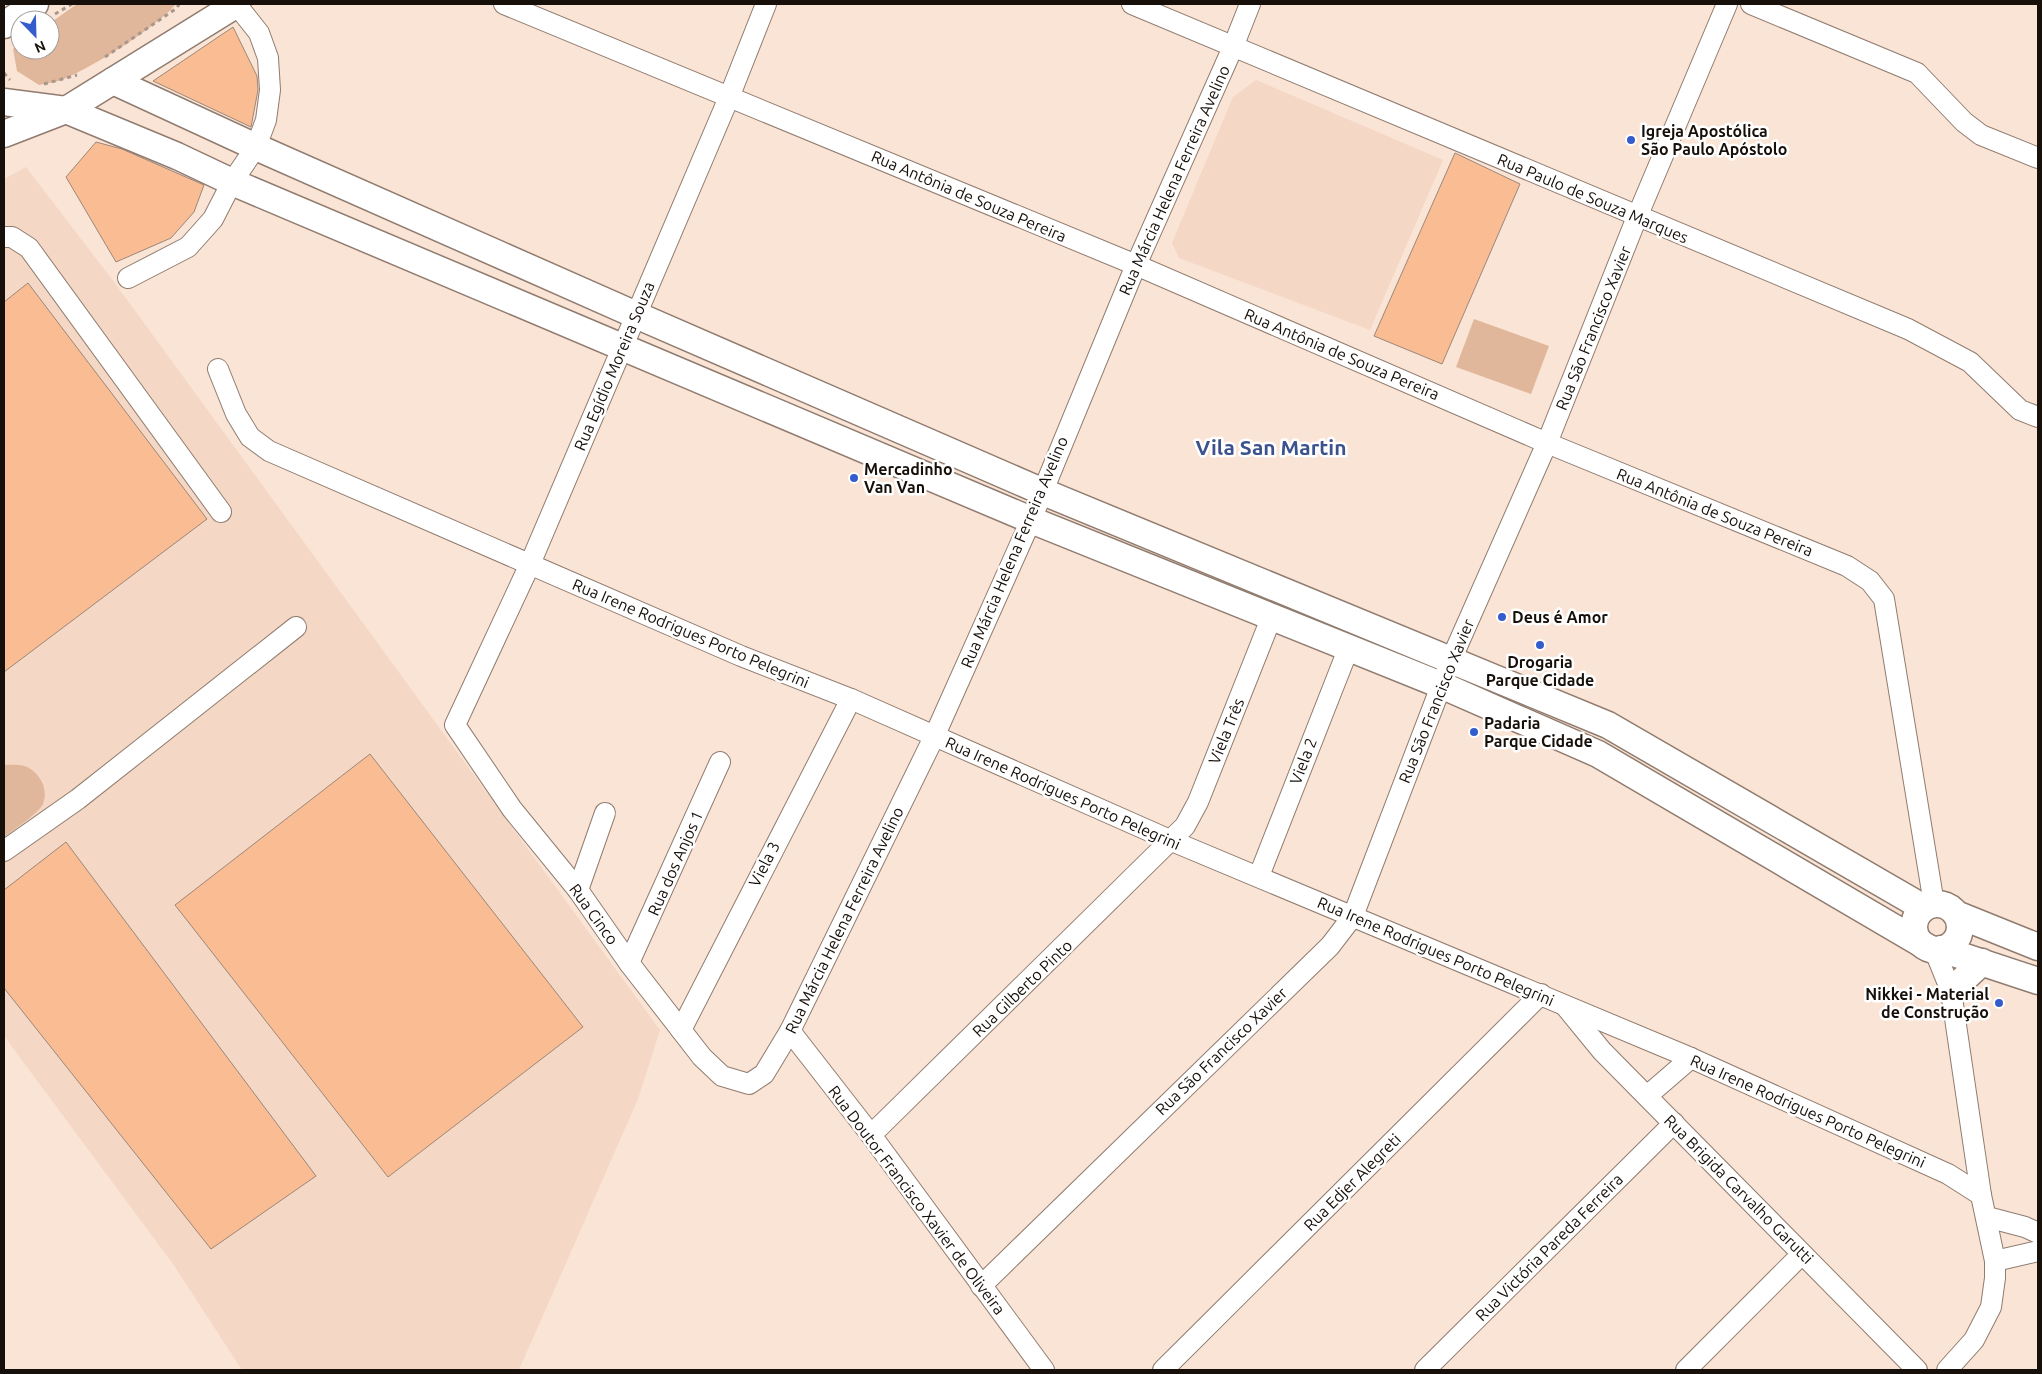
<svg xmlns="http://www.w3.org/2000/svg" width="2042" height="1374" font-family="Ubuntu,sans-serif">
	<style>
		.built { fill: #f4d7c4 }
		.green { fill: #e1b79b }
		.building { fill: #fabc92; stroke: #9b877a }
		.lines { fill: none; stroke-linecap: round; stroke-linejoin: round }
		.minor-casing { stroke: #907c6f; stroke-width: 22 }
		.major-casing { stroke: #907c6f; stroke-width: 29 }
		.path { stroke: #a8978c; stroke-width: 3; stroke-dasharray: 4 4; stroke-linecap: butt }
		.minor { stroke: #fff; stroke-width: 20 }
		.major { stroke: #fff; stroke-width: 26 }
		.poi-dot { fill: #355ccc; stroke: #fff; stroke-width: 2 }
		.labels { text-anchor: middle; stroke-width: 5; stroke-linejoin: round; paint-order: stroke }
		.poi-label { font-size: 16px; font-weight: bold; fill: #160f0a; stroke: #fff; text-anchor: start }
		.street-label { font-size: 16px; fill: #160f0a; stroke: #fff }
		.district-label { font-size: 21px; font-weight: bold; fill: #3b528d; stroke: #fff }
	</style>
	<rect width="100%" height="100%" fill="#fae4d5"/>
	<g class="built">
		<path d="M 1256,80 L 1443,160 L 1370,330 L 1179,258 L 1172,243 L 1233,97 Z"/>
		<path d="M 26,167 L 114,282 L 660,1030 L 638,1099 L 519,1370 L 242,1370 L 173,1264 L 4,1036 L 4,179 Z"/>
	</g>
	<g class="green">
		<path d="M 77,4 L 176,4 C 157,27 94,66 66,78 C 58,82 48,83 39,85 L 17,71 L 13,49 L 20,43 L 20,50 L 50,50 L 50,23 Z"/>
		<path d="M 1474,319 L 1549,346 L 1531,394 L 1456,367 Z"/>
		<path d="M 4,765 C 12,765 20,764 27,767 C 40,773 49,790 43,804 C 39,813 13,830 4,837 Z"/>
	</g>
	<g class="building">
		<path d="M 233,27 L 257,76 L 258,90 L 251,127 L 153,81 Z"/>
		<path d="M 96,142 L 122,149 L 204,185 L 194,212 L 171,238 L 116,262 L 66,177 Z"/>
		<path d="M 1455,153 L 1520,184 L 1442,364 L 1374,336 Z"/>
		<path d="M 28,283 L 207,519 L 4,672 L 4,302 Z"/>
		<path d="M 370,754 L 583,1027 L 388,1177 L 175,905 Z"/>
		<path d="M 66,842 L 316,1176 L 211,1249 L 4,988 L 4,890 Z"/>
	</g>
	<g class="lines">
		<defs>
			<g id="minor">
				<path d="M 504,4 L 1136,265 L 1547,443 L 1847,566 L 1870,581 L 1884,599 L 1934,904"/>
				<path d="M 766,4 L 730,95 L 530,564 L 455,725 L 512,809 L 578,890 L 629,963 L 702,1057 L 722,1076 L 749,1084 L 764,1074 L 790,1031 L 934,737 L 1031,520 L 1136,265 L 1233,47 L 1250,4"/>
				<path d="M 1132,4 L 1908,329 L 1970,362 L 2020,410 L 2038,417"/>
				<path d="M 1751,4 L 1917,73 L 1964,122 L 1981,135 L 2038,158"/>
				<path d="M 4,237 L 12,237 L 29,248 L 221,512"/>
				<path d="M 128,278 L 188,247 L 213,219 L 232,182 L 256,147 L 266,120 L 270,90 L 268,58 L 259,33 L 236,4"/>
				<path d="M 218,369 L 236,414 L 250,437 L 269,451 L 741,656 L 851,699 L 1172,841 L 1691,1058 L 1948,1174 L 1981,1195"/>
				<path d="M 4,851 L 78,799 L 296,627"/>
				<path d="M 1259,876 L 1349,647"/>
				<path d="M 578,890 L 605,813"/>
				<path d="M 1934,949 L 1951,991 L 1981,1195 L 1995,1261 L 1995,1278 L 1991,1307 L 1974,1340 L 1947,1370"/>
				<path d="M 629,963 L 720,762"/>
				<path d="M 1566,1007 L 1602,1051 L 1917,1370"/>
				<path d="M 681,1030 L 851,699"/>
				<path d="M 790,1031 L 871,1135 L 1044,1370"/>
				<path d="M 1647,1096 L 1691,1058"/>
				<path d="M 871,1135 L 1185,826 L 1198,802 L 1272,616"/>
				<path d="M 1987,1217 L 2025,1227 L 2038,1233"/>
				<path d="M 1995,1261 L 2038,1251"/>
				<path d="M 981,1286 L 1330,946 L 1353,916 L 1451,660 L 1547,443 L 1637,217 L 1727,4"/>
				<path d="M 1163,1370 L 1541,994"/>
				<path d="M 1425,1370 L 1674,1123"/>
				<path d="M 1686,1370 L 1802,1254"/>
			</g>
			<g id="major">
				<path d="M 4,25 L 35,4"/>
				<path d="M 113,81 L 256,147 L 636,315 L 1041,491 L 1608,725 L 1924,908"/>
				<path d="M 4,102 L 66,110 L 177,156 L 232,182 L 1031,520 L 1441,685 L 1598,754 L 1927,947"/>
				<path d="M 4,134 L 66,110 L 237,4"/>
				<circle cx="1937" cy="927" r="23"/>
				<path d="M 1956,914 L 2038,947"/>
				<path d="M 1941,949 L 2038,981"/>
				<path d="M 1951,991 L 1982,962"/>
			</g>
		</defs>
		<use href="#minor" class="minor-casing"/>
		<use href="#major" class="major-casing"/>
		<g class="path">
			<path d="M 55,14 L 72,4"/>
			<path d="M 105,57 L 177,8 L 179,4"/>
			<path d="M 4,73 L 10,80"/>
			<path d="M 44,84 L 77,75"/>
		</g>
		<use href="#minor" class="minor"/>
		<use href="#major" class="major"/>
	</g>
	<g class="poi-dot">
		<circle cx="1631" cy="140" r="5"/>
		<circle cx="854" cy="478" r="5"/>
		<circle cx="1502" cy="617" r="5"/>
		<circle cx="1540" cy="645" r="5"/>
		<circle cx="1474" cy="732" r="5"/>
		<circle cx="1999" cy="1003" r="5"/>
	</g>
	<g class="labels">
		<g class="poi-label">
			<text x="1641" y="137">Igreja Apostólica<tspan x="1641" dy="18">São Paulo Apóstolo</tspan></text>
			<text x="864" y="475">Mercadinho<tspan x="864" dy="18">Van Van</tspan></text>
			<text x="1512" y="623">Deus é Amor</text>
			<text x="1540" y="668" text-anchor="middle">Drogaria<tspan x="1540" dy="18">Parque Cidade</tspan></text>
			<text x="1484" y="729">Padaria<tspan x="1484" dy="18">Parque Cidade</tspan></text>
			<text x="1989" y="1000" text-anchor="end">Nikkei - Material<tspan x="1989" dy="18">de Construção</tspan></text>
		</g>
		<g class="street-label">
			<text transform="translate(1174 180) rotate(-66)" y="6">Rua Márcia Helena Ferreira Avelino</text>
			<text transform="translate(969 196) rotate(23)" y="6">Rua Antônia de Souza Pereira</text>
			<text transform="translate(1593 198) rotate(23)" y="6">Rua Paulo de Souza Marques</text>
			<text transform="translate(1593 328) rotate(-68)" y="6">Rua São Francisco Xavier</text>
			<text transform="translate(1342 354) rotate(23)" y="6">Rua Antônia de Souza Pereira</text>
			<text transform="translate(614 366) rotate(-67)" y="6">Rua Egídio Moreira Souza</text>
			<text transform="translate(1715 512) rotate(22)" y="6">Rua Antônia de Souza Pereira</text>
			<text transform="translate(1014 552) rotate(-67)" y="6">Rua Márcia Helena Ferreira Avelino</text>
			<text transform="translate(691 633) rotate(23)" y="6">Rua Irene Rodrigues Porto Pelegrini</text>
			<text transform="translate(1436 701) rotate(-68)" y="6">Rua São Francisco Xavier</text>
			<text transform="translate(1226 731) rotate(-68)" y="6">Viela Três</text>
			<text transform="translate(1303 761) rotate(-69)" y="6">Viela 2</text>
			<text transform="translate(1063 793) rotate(24)" y="6">Rua Irene Rodrigues Porto Pelegrini</text>
			<text transform="translate(675 863) rotate(-66)" y="6">Rua dos Anjos 1</text>
			<text transform="translate(764 864) rotate(-63)" y="6">Viela 3</text>
			<text transform="translate(594 914) rotate(54)" y="6">Rua Cinco</text>
			<text transform="translate(844 920) rotate(-64)" y="6">Rua Márcia Helena Ferreira Avelino</text>
			<text transform="translate(1436 951) rotate(23)" y="6">Rua Irene Rodrigues Porto Pelegrini</text>
			<text transform="translate(1022 988) rotate(-44)" y="6">Rua Gilberto Pinto</text>
			<text transform="translate(1221 1051) rotate(-44)" y="6">Rua São Francisco Xavier</text>
			<text transform="translate(1808 1111) rotate(24)" y="6">Rua Irene Rodrigues Porto Pelegrini</text>
			<text transform="translate(1352 1182) rotate(-45)" y="6">Rua Edjer Alegreti</text>
			<text transform="translate(1739 1189) rotate(45)" y="6">Rua Brigida Carvalho Garutti</text>
			<text transform="translate(917 1200) rotate(53)" y="6">Rua Doutor Francisco Xavier de Oliveira</text>
			<text transform="translate(1549 1247) rotate(-45)" y="6">Rua Victória Pareda Ferreira</text>
		</g>
		<g class="district-label">
			<text x="1271" y="455">Vila San Martin</text>
		</g>
	</g>
	<rect width="2042" height="1374" fill="none" stroke="#160f0a" stroke-width="10"/>
	<g transform="translate(35 35) rotate(157)"><circle r="24" fill="#ffffff" stroke="#a29f9d"/>
	<path d="M0-4L9 19L0 12L-9 19Z" fill="#355ccc"/>
	<text y="-8" font-size="14" font-weight="bold" text-anchor="middle" fill="#160f0a">N</text>
	</g>
</svg>
